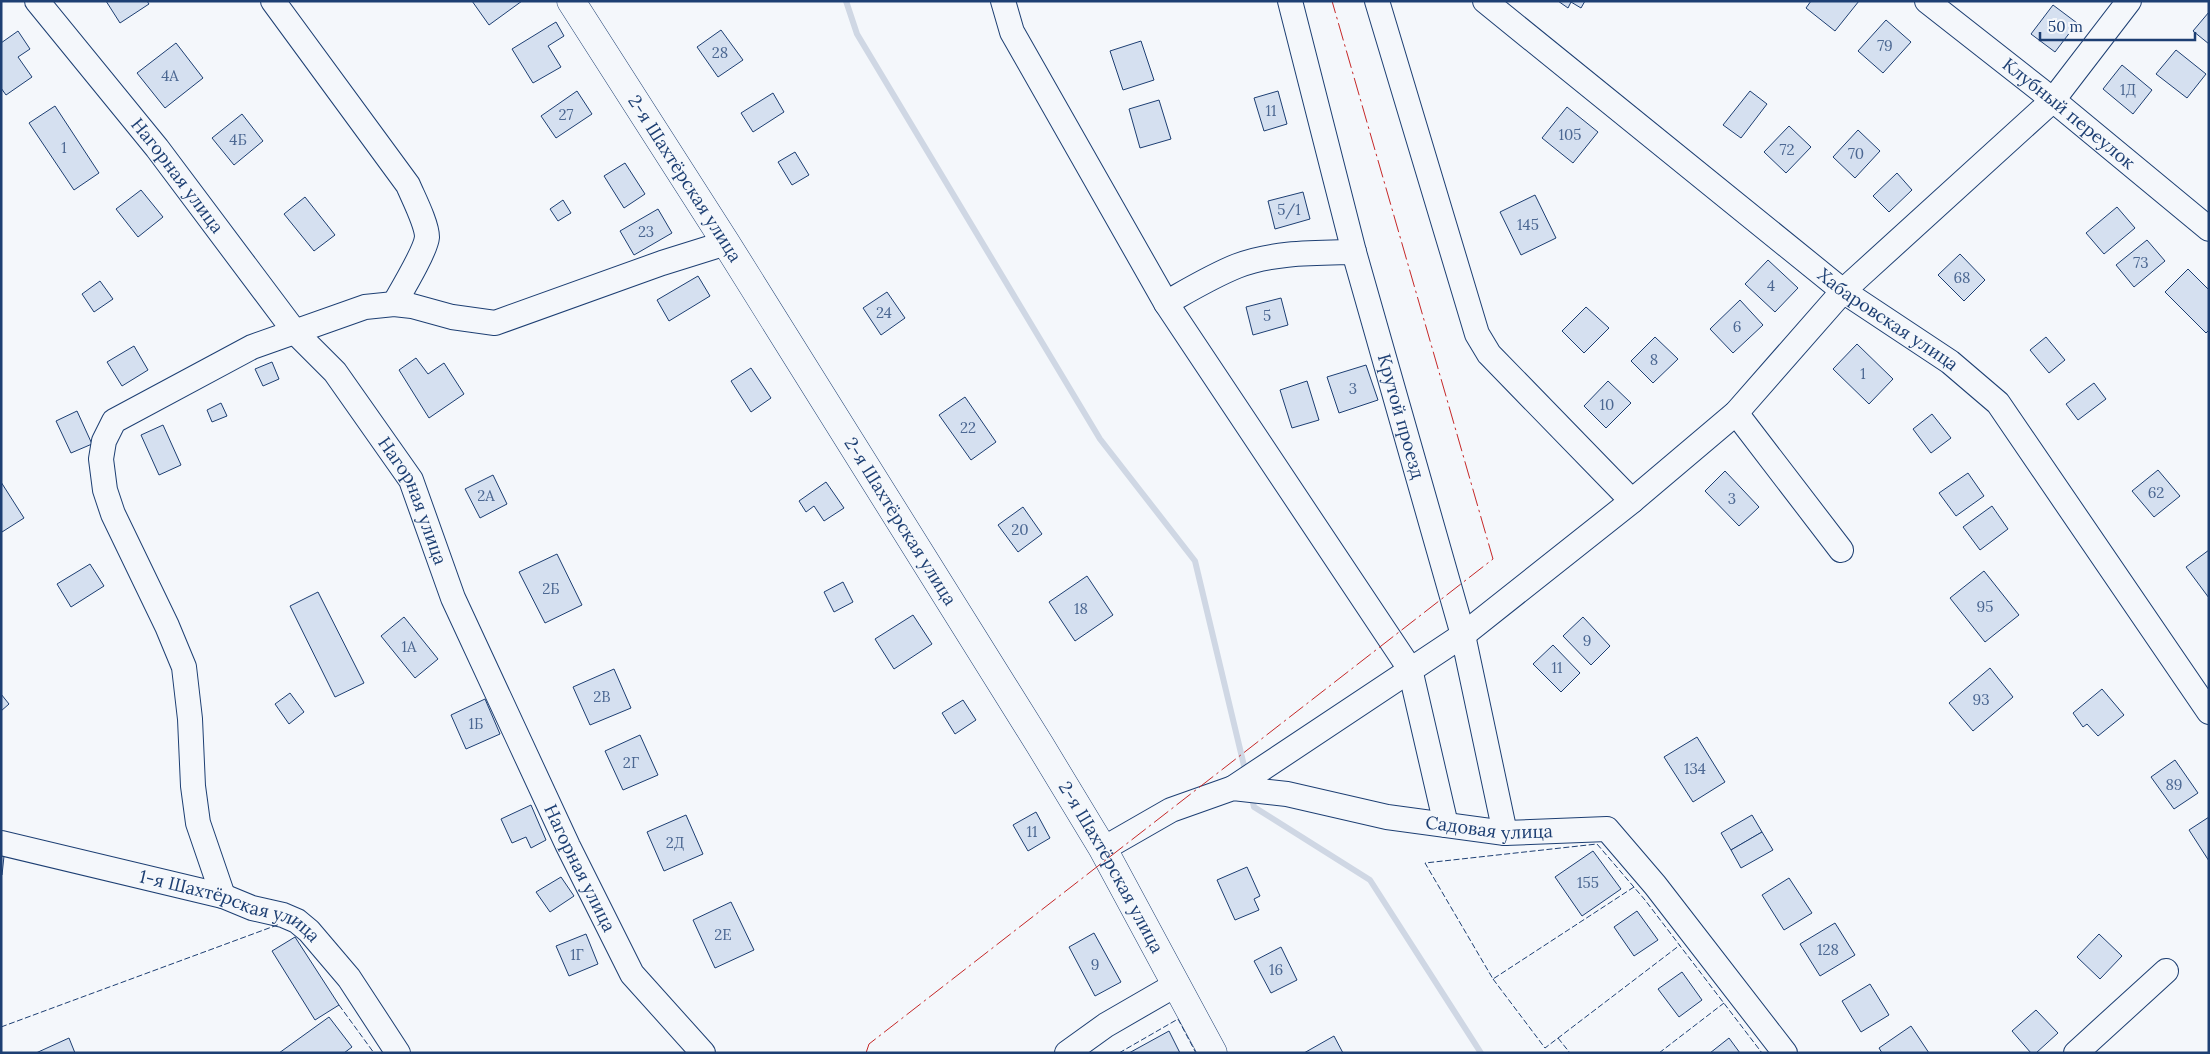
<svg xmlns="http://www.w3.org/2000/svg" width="2210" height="1054" font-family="Lora,serif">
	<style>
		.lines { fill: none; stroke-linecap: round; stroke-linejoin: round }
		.stream { stroke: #cfd7e4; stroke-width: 6 }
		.building { fill: #d5e0f0; stroke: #1d3f73 }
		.minor-casing { stroke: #1d3f73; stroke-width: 26 }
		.major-casing { stroke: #1d3f73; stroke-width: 29 }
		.minor { stroke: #f4f7fb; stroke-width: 24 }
		.major { stroke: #f4f7fb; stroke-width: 28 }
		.fence { stroke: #1d3f73; stroke-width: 1; stroke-dasharray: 6 2.5; stroke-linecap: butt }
		.power { stroke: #c62828; stroke-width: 1; stroke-dasharray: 18 4 2.5 4; stroke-linecap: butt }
		.labels { text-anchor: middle; stroke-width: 4; stroke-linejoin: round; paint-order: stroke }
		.number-label { font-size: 15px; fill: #4b6792 }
		.street-label { font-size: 18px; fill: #1d3f73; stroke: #f4f7fb }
	</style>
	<rect width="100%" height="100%" fill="#f4f7fb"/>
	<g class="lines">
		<g class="stream">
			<path d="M 846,1 L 857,34 L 1100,439 L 1195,561 L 1246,774"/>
			<path d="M 1251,794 L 1254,807 L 1370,880 L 1481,1053"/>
		</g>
	</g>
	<g class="building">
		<path d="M 106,1 L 147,1 L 149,4 L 120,23 Z"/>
		<path d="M 472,1 L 522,1 L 489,25 Z"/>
		<path d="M 1558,1 L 1585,1 L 1581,8 L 1571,2 L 1568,8 Z"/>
		<path d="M 1811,1 L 1859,1 L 1835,31 L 1806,8 Z"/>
		<path d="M 2053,5 L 2077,23 L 2055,52 L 2031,34 Z"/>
		<path d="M 2209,12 L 2209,44 L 2193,31 Z"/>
		<path d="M 1886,20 L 1911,42 L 1883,73 L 1858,51 Z"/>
		<path d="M 556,22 L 564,36 L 548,46 L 561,67 L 533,83 L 512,49 Z"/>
		<path d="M 721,30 L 743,60 L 718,77 L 697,47 Z"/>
		<path d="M 18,31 L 30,49 L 18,57 L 32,77 L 6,95 L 1,88 L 1,43 Z"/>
		<path d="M 1141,41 L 1154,80 L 1123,90 L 1110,51 Z"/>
		<path d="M 176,43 L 203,78 L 165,108 L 137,73 Z"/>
		<path d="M 2176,50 L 2206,74 L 2187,98 L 2156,74 Z"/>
		<path d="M 2122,65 L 2152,90 L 2133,114 L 2103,89 Z"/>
		<path d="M 577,91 L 592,114 L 556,138 L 541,116 Z"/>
		<path d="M 1278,91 L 1287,124 L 1264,131 L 1254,98 Z"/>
		<path d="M 1750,91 L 1767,104 L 1741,138 L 1723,125 Z"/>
		<path d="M 773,93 L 784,112 L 753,132 L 741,113 Z"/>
		<path d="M 1159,100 L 1171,139 L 1140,148 L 1129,109 Z"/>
		<path d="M 55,106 L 99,173 L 74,190 L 29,123 Z"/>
		<path d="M 1567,107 L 1598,132 L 1573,163 L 1542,138 Z"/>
		<path d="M 242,114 L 263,141 L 234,165 L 212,138 Z"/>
		<path d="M 1789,126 L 1811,147 L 1786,173 L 1764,152 Z"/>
		<path d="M 1858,130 L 1880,151 L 1855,178 L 1833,157 Z"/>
		<path d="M 795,152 L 809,175 L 792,185 L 778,162 Z"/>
		<path d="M 625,163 L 645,194 L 624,208 L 604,176 Z"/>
		<path d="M 1897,173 L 1912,190 L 1889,212 L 1873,196 Z"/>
		<path d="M 141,190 L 163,217 L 138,237 L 116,209 Z"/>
		<path d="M 1303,192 L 1310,219 L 1275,229 L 1268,201 Z"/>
		<path d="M 1535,195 L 1556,238 L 1521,255 L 1500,212 Z"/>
		<path d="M 305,197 L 335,235 L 314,251 L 284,214 Z"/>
		<path d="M 563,200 L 571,213 L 558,221 L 550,209 Z"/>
		<path d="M 2117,207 L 2135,228 L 2104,254 L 2086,233 Z"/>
		<path d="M 658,209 L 672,233 L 634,255 L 620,231 Z"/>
		<path d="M 2147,240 L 2165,261 L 2134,287 L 2116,265 Z"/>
		<path d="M 1960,254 L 1985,280 L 1964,301 L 1938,275 Z"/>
		<path d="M 1768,260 L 1798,288 L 1775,312 L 1745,284 Z"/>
		<path d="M 2188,269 L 2209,290 L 2209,330 L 2206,333 L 2165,292 Z"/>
		<path d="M 698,276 L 710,296 L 669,321 L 657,300 Z"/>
		<path d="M 100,281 L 113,299 L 94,312 L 82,294 Z"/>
		<path d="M 887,292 L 905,318 L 881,335 L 863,308 Z"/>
		<path d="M 1281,298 L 1288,325 L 1253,335 L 1246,307 Z"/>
		<path d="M 1740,300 L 1763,325 L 1733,353 L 1710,329 Z"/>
		<path d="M 1586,307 L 1609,328 L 1584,353 L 1562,331 Z"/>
		<path d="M 1655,337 L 1678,359 L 1653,383 L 1631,361 Z"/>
		<path d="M 2046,337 L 2065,360 L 2049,373 L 2030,350 Z"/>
		<path d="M 1857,344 L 1893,379 L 1869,404 L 1833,369 Z"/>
		<path d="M 134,346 L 148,370 L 122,386 L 107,362 Z"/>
		<path d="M 416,358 L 428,374 L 444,363 L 464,394 L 429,418 L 399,370 Z"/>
		<path d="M 272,362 L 279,379 L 263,386 L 255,369 Z"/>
		<path d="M 1366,365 L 1378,400 L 1339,413 L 1327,377 Z"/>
		<path d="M 751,368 L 771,398 L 751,412 L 731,381 Z"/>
		<path d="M 1307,381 L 1319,420 L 1292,428 L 1280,390 Z"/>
		<path d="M 1608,381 L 1631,403 L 1606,428 L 1584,406 Z"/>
		<path d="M 2094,383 L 2106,399 L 2078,420 L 2066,404 Z"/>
		<path d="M 965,397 L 996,442 L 971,460 L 939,415 Z"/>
		<path d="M 221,403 L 227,416 L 212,422 L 207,410 Z"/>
		<path d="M 77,411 L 92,444 L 71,453 L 56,421 Z"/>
		<path d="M 1932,414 L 1951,438 L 1931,453 L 1913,429 Z"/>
		<path d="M 163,425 L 181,465 L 159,475 L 141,435 Z"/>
		<path d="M 2158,470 L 2180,496 L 2154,517 L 2132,491 Z"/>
		<path d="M 1725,471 L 1759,507 L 1739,526 L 1705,491 Z"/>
		<path d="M 1968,473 L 1984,496 L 1956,516 L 1939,493 Z"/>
		<path d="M 493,475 L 507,504 L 480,518 L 465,489 Z"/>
		<path d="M 1,482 L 24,518 L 2,532 L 1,530 Z"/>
		<path d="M 826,482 L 844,508 L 824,521 L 814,506 L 806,512 L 799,501 Z"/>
		<path d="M 1992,506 L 2008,529 L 1980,550 L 1963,527 Z"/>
		<path d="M 1023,507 L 1042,534 L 1018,552 L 998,525 Z"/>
		<path d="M 2209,550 L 2209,598 L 2186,567 Z"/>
		<path d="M 557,554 L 582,605 L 545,623 L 519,572 Z"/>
		<path d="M 90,564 L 104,586 L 71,607 L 57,584 Z"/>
		<path d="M 1984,571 L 2019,615 L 1985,642 L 1950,598 Z"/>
		<path d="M 1087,576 L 1113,615 L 1075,641 L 1049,602 Z"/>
		<path d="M 843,582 L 853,602 L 834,612 L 824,592 Z"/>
		<path d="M 318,592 L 364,683 L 335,697 L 290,606 Z"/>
		<path d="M 913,615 L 932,644 L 894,669 L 875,639 Z"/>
		<path d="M 404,617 L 438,659 L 415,678 L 381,636 Z"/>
		<path d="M 1583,617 L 1610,646 L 1591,665 L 1563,636 Z"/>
		<path d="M 1553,645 L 1580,673 L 1561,692 L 1533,664 Z"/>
		<path d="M 1990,668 L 2013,697 L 1973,731 L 1949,703 Z"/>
		<path d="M 614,669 L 631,708 L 590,725 L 573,687 Z"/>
		<path d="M 2102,689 L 2124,715 L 2098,736 L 2087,724 L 2083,727 L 2073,713 Z"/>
		<path d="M 290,693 L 304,712 L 289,724 L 275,704 Z"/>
		<path d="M 1,694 L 9,704 L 1,711 Z"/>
		<path d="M 485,699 L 500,734 L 466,749 L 451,715 Z"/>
		<path d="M 963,700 L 976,720 L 955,734 L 942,713 Z"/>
		<path d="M 640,735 L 658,775 L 623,790 L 605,751 Z"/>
		<path d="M 1697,737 L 1725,782 L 1693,802 L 1664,757 Z"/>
		<path d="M 2175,760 L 2198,793 L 2174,809 L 2151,777 Z"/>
		<path d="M 531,805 L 546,840 L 531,848 L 526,837 L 512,843 L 501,819 Z"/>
		<path d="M 1036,812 L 1050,838 L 1028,851 L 1013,825 Z"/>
		<path d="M 686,815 L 703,854 L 664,871 L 647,832 Z"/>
		<path d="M 1752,815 L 1762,832 L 1731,850 L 1721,833 Z"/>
		<path d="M 2209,817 L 2209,861 L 2189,830 Z"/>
		<path d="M 1762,832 L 1773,850 L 1741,868 L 1731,850 Z"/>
		<path d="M 1593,851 L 1621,889 L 1582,916 L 1555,877 Z"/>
		<path d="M 1,855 L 4,856 L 2,875 L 1,875 Z"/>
		<path d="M 1247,867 L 1260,896 L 1254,899 L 1259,910 L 1235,920 L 1217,880 Z"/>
		<path d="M 561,877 L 574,896 L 550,912 L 536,892 Z"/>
		<path d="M 1789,878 L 1812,913 L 1784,930 L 1762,895 Z"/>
		<path d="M 731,902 L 754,950 L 715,968 L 693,920 Z"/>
		<path d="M 1637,911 L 1658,940 L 1634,956 L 1614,927 Z"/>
		<path d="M 1835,923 L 1855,955 L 1820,976 L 1800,944 Z"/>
		<path d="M 1094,933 L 1121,982 L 1095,996 L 1069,947 Z"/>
		<path d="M 586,934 L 598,964 L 569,976 L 556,946 Z"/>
		<path d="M 2099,934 L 2122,956 L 2100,979 L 2077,957 Z"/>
		<path d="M 295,937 L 339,1005 L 315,1020 L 272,951 Z"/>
		<path d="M 1281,947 L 1297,980 L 1271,993 L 1254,961 Z"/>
		<path d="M 1682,972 L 1702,1000 L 1679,1017 L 1658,989 Z"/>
		<path d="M 1870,984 L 1889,1015 L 1861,1032 L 1842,1001 Z"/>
		<path d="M 2036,1010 L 2058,1033 L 2036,1053 L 2031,1053 L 2012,1031 Z"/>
		<path d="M 329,1017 L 352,1047 L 344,1053 L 279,1053 Z"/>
		<path d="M 1911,1026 L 1929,1053 L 1882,1053 L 1879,1048 Z"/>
		<path d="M 1169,1031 L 1180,1053 L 1129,1053 Z"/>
		<path d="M 1334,1036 L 1343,1053 L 1304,1053 Z"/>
		<path d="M 69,1038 L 75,1053 L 36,1053 Z"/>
		<path d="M 1729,1038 L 1740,1053 L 1710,1053 Z"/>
	</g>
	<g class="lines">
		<defs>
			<g id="minor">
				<path id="s1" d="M 37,1 L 157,148 L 295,332 L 335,372 L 411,480 L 453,598 L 568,846 L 632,974 L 703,1053"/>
				<path d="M 273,1 L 408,185 C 413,197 427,224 427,237 C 426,250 402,290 394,304"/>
				<path d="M 1003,1 L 1012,32 L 1166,303 L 1410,669 L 1446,825"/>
				<path id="s2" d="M 1290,1 L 1354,252 L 1463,635 L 1505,833"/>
				<path d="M 1377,1 L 1477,334 L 1489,354 L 1632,501"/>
				<path id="s3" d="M 1485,1 L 1843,291 L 1950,362 L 1998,403 L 2209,712"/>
				<path id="s4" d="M 1927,1 L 2053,100 L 2209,229"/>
				<path d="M 1166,303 C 1189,290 1212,276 1237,266 C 1273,252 1316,253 1354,252"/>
				<path d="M 1736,413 L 1841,550"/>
				<path d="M 1233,788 L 1463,635 L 1632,501 L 1736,413 L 1843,291 L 2053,100 L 2129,1"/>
				<path id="s5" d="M 1,843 L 223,896 L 252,908 L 283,915 L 297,921 L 309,931 L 349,978 L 398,1053"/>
				<path id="s6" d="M 1103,849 L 1171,810 L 1233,788 L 1287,794 L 1387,817 L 1505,833 L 1607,829 L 1655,885 L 1785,1053"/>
				<path d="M 223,896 L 198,823 L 193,786 L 190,719 L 184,667 L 167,626 L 113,514 L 105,490 L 101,459 L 104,441 L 114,421 L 252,347 L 365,307 L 394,304 L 412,306 L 452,317 L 495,323 L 662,263 L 726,243"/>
				<path d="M 1067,1053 L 1106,1025 L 1177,984"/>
				<path d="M 2076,1053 L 2166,971"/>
			</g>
			<g id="major">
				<path id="s7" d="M 571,1 L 726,243 L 1040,745 L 1103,849 L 1213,1053"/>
			</g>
		</defs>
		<use href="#minor" class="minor-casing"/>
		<use href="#major" class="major-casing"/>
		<use href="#minor" class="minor"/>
		<use href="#major" class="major"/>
		<g class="fence">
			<path d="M 1634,887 L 1493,979 L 1425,863 L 1597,844 L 1645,900 L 1762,1053"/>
			<path d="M 1493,979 L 1545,1048 L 1680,945"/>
			<path d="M 339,1005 L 374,1053"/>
			<path d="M 1,1027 L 280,924"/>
			<path d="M 1558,1038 L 1570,1053"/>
			<path d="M 1119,1053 L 1178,1019 L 1196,1053"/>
			<path d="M 1659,1053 L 1724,1003"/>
		</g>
		<path class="power" d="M 866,1053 L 869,1044 L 1493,559 L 1332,1"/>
	</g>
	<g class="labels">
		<g class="number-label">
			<text x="1885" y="51">79</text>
			<text x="720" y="58">28</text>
			<text x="170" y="81">4А</text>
			<text x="2128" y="95">1Д</text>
			<text x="1271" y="116">11</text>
			<text x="566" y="120">27</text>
			<text x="1570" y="140">105</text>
			<text x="238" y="145">4Б</text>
			<text x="64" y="153">1</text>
			<text x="1787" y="155">72</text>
			<text x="1856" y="159">70</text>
			<text x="1289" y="215">5/1</text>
			<text x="1528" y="230">145</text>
			<text x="646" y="237">23</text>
			<text x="2141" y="268">73</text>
			<text x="1962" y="283">68</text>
			<text x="1771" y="291">4</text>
			<text x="884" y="318">24</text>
			<text x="1267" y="321">5</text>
			<text x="1737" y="332">6</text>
			<text x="1654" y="365">8</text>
			<text x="1863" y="379">1</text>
			<text x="1353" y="394">3</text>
			<text x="1607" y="410">10</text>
			<text x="968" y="433">22</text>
			<text x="2156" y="498">62</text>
			<text x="486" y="501">2А</text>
			<text x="1732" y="504">3</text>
			<text x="1020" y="535">20</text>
			<text x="551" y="594">2Б</text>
			<text x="1985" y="612">95</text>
			<text x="1081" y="614">18</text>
			<text x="1587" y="646">9</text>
			<text x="409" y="652">1А</text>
			<text x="1557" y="673">11</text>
			<text x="602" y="702">2В</text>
			<text x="1981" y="705">93</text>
			<text x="476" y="729">1Б</text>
			<text x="631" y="768">2Г</text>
			<text x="1695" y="774">134</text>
			<text x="2174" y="790">89</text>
			<text x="1032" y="837">11</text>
			<text x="675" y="848">2Д</text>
			<text x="1588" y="888">155</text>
			<text x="723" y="940">2Е</text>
			<text x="1828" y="955">128</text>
			<text x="577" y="960">1Г</text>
			<text x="1095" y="970">9</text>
			<text x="1276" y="975">16</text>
		</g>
		<g class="street-label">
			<text dy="6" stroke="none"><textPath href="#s4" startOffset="181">Клубный переулок</textPath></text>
			<text dy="6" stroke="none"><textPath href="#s1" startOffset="224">Нагорная улица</textPath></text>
			<text dy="6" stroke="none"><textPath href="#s7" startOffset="211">2-я Шахтёрская улица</textPath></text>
			<text dy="6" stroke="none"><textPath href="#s3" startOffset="514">Хабаровская улица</textPath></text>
			<text dy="6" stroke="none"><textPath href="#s2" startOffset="430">Крутой проезд</textPath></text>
			<text dy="6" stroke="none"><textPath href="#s1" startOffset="628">Нагорная улица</textPath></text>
			<text dy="6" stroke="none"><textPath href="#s7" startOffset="616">2-я Шахтёрская улица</textPath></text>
			<text dy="6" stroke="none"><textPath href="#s6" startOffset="404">Садовая улица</textPath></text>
			<text dy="6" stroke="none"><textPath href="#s7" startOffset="1021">2-я Шахтёрская улица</textPath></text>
			<text dy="6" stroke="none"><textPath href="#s1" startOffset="1032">Нагорная улица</textPath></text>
			<text dy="6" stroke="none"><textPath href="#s5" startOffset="238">1-я Шахтёрская улица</textPath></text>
		</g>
	</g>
	<rect width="2210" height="1054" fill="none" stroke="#1d3f73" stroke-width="5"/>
	<path d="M2040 32v8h155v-8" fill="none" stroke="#1d3f73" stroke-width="2.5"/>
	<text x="2048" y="32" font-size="15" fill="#1d3f73" stroke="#f4f7fb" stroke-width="4" paint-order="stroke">50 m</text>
</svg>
